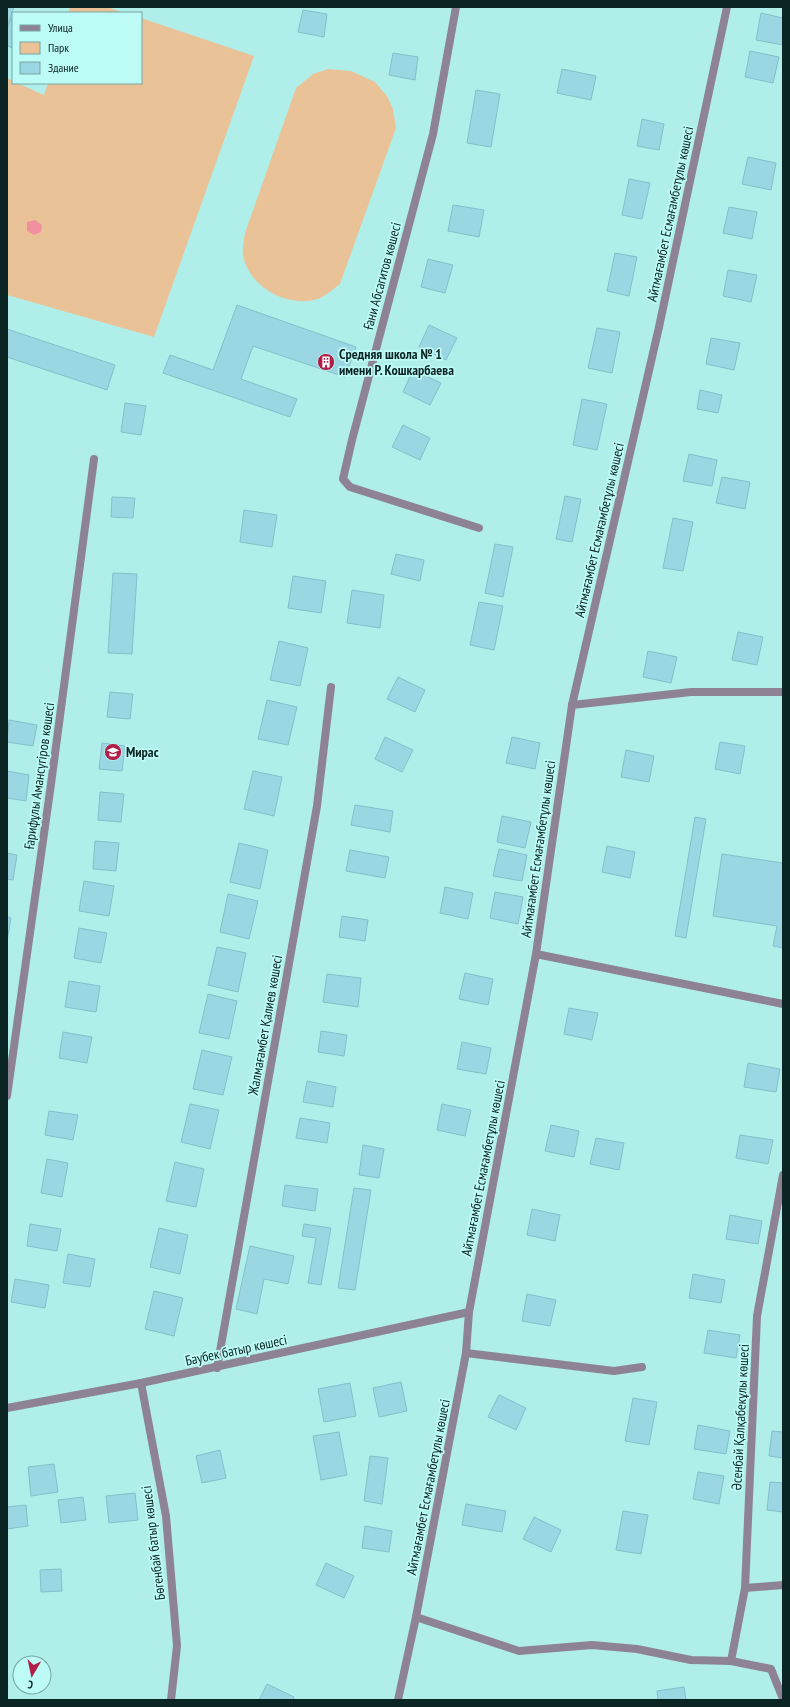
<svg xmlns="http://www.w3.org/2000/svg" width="790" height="1707" font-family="'PT Sans Narrow',sans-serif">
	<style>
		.green { fill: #e9c397 }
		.water { fill: #f1919f }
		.building { fill: #9bd7e2; stroke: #84bfca }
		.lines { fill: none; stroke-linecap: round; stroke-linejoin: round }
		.service { stroke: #8d8395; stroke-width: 8 }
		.minor { stroke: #8d8395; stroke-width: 8 }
		.tertiary { stroke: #8d8395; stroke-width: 8 }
		.labels { text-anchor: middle; stroke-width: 3.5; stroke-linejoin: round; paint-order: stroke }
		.street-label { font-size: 14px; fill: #0b2524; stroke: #bdfbf7 }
		.poi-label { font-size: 14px; font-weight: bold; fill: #0b2524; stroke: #bdfbf7; text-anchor: start }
	</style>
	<rect width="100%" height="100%" fill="#b0eeea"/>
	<g class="green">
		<path d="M 70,7 L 107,7 L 125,13 L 68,13 Z"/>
		<path d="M 141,18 L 254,56 L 154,337 L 7,295 L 7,78 L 13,81 L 13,83 L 17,83 L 44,95 L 48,83 L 141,83 Z"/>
		<path d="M 328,69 L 351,71 L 375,82 L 387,96 L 393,109 L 396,128 L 340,284 C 334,288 327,295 320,298 C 290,310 248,287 243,255 C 242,248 244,240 245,233 L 296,88 L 313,74 Z"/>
	</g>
	<path class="water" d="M 35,220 L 42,225 L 41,232 L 34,235 L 27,231 L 27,222 Z"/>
	<g class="building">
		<path d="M 7,7 L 14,7 L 7,27 Z"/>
		<path d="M 303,10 L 327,14 L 324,37 L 298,32 Z"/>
		<path d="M 761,13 L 783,18 L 783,45 L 756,40 Z"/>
		<path d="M 11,18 L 13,18 L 13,48 L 7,46 L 7,30 Z"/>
		<path d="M 750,51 L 779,57 L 773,83 L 745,77 Z"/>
		<path d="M 393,53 L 418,57 L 415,80 L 389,75 Z"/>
		<path d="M 562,69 L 596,76 L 591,100 L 557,93 Z"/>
		<path d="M 476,90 L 500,94 L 491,147 L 467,143 Z"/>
		<path d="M 642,119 L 664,124 L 659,150 L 637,146 Z"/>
		<path d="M 748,157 L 776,163 L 771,190 L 742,184 Z"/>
		<path d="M 629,179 L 650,183 L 642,219 L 622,215 Z"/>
		<path d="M 453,205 L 484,210 L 479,237 L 448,231 Z"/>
		<path d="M 729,207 L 757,212 L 752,239 L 723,233 Z"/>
		<path d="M 615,253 L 637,257 L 629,296 L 607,291 Z"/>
		<path d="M 428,259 L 453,265 L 445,293 L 421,287 Z"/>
		<path d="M 728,270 L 757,275 L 751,302 L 723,296 Z"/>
		<path d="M 237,305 L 356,347 L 345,377 L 253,346 L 241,379 L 297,399 L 290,417 L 163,373 L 170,355 L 213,370 Z"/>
		<path d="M 429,325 L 457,338 L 446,360 L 419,347 Z"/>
		<path d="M 597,328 L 620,332 L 612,373 L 588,368 Z"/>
		<path d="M 7,329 L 115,365 L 107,390 L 7,357 Z"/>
		<path d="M 711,338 L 740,343 L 734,370 L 706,364 Z"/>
		<path d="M 413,370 L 441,383 L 430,405 L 403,392 Z"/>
		<path d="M 700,390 L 722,395 L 718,413 L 697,409 Z"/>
		<path d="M 582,399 L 607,404 L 597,450 L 573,445 Z"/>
		<path d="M 125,403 L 146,406 L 141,435 L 121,432 Z"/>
		<path d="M 403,425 L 430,438 L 420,460 L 392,447 Z"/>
		<path d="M 689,454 L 717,460 L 712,486 L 683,481 Z"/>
		<path d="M 722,477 L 750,482 L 745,509 L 716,503 Z"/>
		<path d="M 565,496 L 581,499 L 572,542 L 556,539 Z"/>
		<path d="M 112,497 L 135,498 L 133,518 L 111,517 Z"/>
		<path d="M 244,510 L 277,515 L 272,547 L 240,542 Z"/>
		<path d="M 673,518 L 693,522 L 683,571 L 663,568 Z"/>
		<path d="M 495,544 L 513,547 L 503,597 L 485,593 Z"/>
		<path d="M 396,554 L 424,560 L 420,581 L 391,574 Z"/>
		<path d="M 113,573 L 137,574 L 132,654 L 108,653 Z"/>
		<path d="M 293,576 L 326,581 L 321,613 L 288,608 Z"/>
		<path d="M 352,590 L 384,595 L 380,628 L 347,623 Z"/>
		<path d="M 479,602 L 503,606 L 494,650 L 470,645 Z"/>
		<path d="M 738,632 L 763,637 L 757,665 L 732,660 Z"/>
		<path d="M 279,641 L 308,648 L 300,686 L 270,680 Z"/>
		<path d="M 648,651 L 677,657 L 671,683 L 643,677 Z"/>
		<path d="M 398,677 L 425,690 L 415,712 L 387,699 Z"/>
		<path d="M 110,692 L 133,694 L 130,719 L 107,717 Z"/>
		<path d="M 267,700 L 297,707 L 288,745 L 258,739 Z"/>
		<path d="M 9,720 L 37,725 L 33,746 L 7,742 Z"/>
		<path d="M 385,737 L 413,750 L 402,772 L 375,759 Z"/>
		<path d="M 512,737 L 540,743 L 535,769 L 506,763 Z"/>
		<path d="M 720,742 L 745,746 L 740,774 L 715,769 Z"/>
		<path d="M 102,743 L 125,746 L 122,771 L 99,769 Z"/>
		<path d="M 626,750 L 654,756 L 649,782 L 621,777 Z"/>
		<path d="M 7,771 L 29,775 L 26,801 L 7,798 Z"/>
		<path d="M 253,771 L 282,777 L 274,816 L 244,809 Z"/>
		<path d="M 100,792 L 124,794 L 121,822 L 98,820 Z"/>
		<path d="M 355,805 L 393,811 L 390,832 L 351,825 Z"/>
		<path d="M 502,816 L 531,822 L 525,848 L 497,842 Z"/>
		<path d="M 695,817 L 706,819 L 686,938 L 675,936 Z"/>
		<path d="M 95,841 L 119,843 L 116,871 L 93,869 Z"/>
		<path d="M 239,843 L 268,850 L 260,889 L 230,882 Z"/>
		<path d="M 607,846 L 635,852 L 630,878 L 602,872 Z"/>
		<path d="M 499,849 L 527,855 L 522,881 L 493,876 Z"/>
		<path d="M 350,850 L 389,857 L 385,878 L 346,871 Z"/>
		<path d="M 7,853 L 17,855 L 13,880 L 7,879 Z"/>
		<path d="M 722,854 L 783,863 L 783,948 L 773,946 L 777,926 L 713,916 Z"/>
		<path d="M 84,881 L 114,886 L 109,916 L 79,911 Z"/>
		<path d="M 445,887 L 473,893 L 468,919 L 440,913 Z"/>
		<path d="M 495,892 L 523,897 L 518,924 L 490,918 Z"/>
		<path d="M 228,894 L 258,901 L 249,939 L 220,932 Z"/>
		<path d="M 342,916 L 368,920 L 365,941 L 339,937 Z"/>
		<path d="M 7,917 L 11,918 L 7,941 Z"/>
		<path d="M 79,928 L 107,933 L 101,963 L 74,958 Z"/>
		<path d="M 217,947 L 246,953 L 238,992 L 208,985 Z"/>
		<path d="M 465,973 L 493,979 L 488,1005 L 459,999 Z"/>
		<path d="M 327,974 L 361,978 L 358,1007 L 323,1002 Z"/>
		<path d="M 69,981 L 100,986 L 96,1012 L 65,1007 Z"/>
		<path d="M 208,994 L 237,1001 L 229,1039 L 199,1033 Z"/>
		<path d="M 569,1008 L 598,1013 L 592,1040 L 564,1034 Z"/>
		<path d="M 321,1031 L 347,1035 L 344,1056 L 318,1052 Z"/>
		<path d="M 63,1032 L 92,1037 L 87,1063 L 59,1058 Z"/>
		<path d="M 462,1042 L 491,1048 L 486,1074 L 457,1069 Z"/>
		<path d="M 202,1050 L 232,1057 L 223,1095 L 193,1089 Z"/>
		<path d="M 748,1063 L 780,1069 L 776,1092 L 744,1087 Z"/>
		<path d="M 307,1081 L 336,1087 L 333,1107 L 303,1102 Z"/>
		<path d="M 190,1104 L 219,1110 L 210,1149 L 181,1142 Z"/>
		<path d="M 442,1104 L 471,1110 L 465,1136 L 437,1130 Z"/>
		<path d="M 49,1111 L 78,1115 L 73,1140 L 45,1135 Z"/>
		<path d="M 300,1118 L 330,1123 L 327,1143 L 296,1138 Z"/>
		<path d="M 551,1125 L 579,1131 L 574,1157 L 545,1151 Z"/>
		<path d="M 740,1135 L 773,1140 L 768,1164 L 736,1158 Z"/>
		<path d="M 596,1138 L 624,1143 L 619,1170 L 590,1164 Z"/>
		<path d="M 363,1145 L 384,1149 L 379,1178 L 359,1175 Z"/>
		<path d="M 47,1159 L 68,1163 L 62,1197 L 41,1193 Z"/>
		<path d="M 175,1162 L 204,1169 L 196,1207 L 166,1201 Z"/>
		<path d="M 285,1185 L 318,1189 L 315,1211 L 282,1206 Z"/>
		<path d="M 354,1188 L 371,1190 L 355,1290 L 338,1288 Z"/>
		<path d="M 532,1209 L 560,1215 L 555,1241 L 527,1235 Z"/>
		<path d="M 730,1215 L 762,1221 L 758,1244 L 726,1239 Z"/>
		<path d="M 30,1224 L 61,1229 L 57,1251 L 27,1246 Z"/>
		<path d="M 304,1224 L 331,1228 L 321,1285 L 308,1283 L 316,1238 L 302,1236 Z"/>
		<path d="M 159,1228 L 188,1235 L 180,1274 L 150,1267 Z"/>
		<path d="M 250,1246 L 294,1256 L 288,1284 L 264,1279 L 257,1314 L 236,1309 Z"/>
		<path d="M 68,1254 L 95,1259 L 90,1287 L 63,1283 Z"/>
		<path d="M 693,1274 L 725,1280 L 721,1303 L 689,1298 Z"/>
		<path d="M 15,1279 L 49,1285 L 45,1308 L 11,1302 Z"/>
		<path d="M 154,1291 L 183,1298 L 174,1336 L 145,1329 Z"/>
		<path d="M 527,1294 L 556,1300 L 550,1326 L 522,1321 Z"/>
		<path d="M 708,1330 L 740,1335 L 736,1358 L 704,1353 Z"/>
		<path d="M 401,1382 L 407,1411 L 379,1417 L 373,1388 Z"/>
		<path d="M 350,1383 L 356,1416 L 324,1422 L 318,1389 Z"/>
		<path d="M 499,1395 L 526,1408 L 516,1430 L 488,1417 Z"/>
		<path d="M 633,1398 L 657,1402 L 649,1445 L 625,1441 Z"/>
		<path d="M 698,1425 L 730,1431 L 726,1454 L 694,1449 Z"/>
		<path d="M 772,1431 L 783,1432 L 783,1458 L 769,1456 Z"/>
		<path d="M 339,1432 L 347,1475 L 321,1480 L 313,1436 Z"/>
		<path d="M 220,1450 L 226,1478 L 202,1483 L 196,1456 Z"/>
		<path d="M 370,1456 L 388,1458 L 382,1504 L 364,1501 Z"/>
		<path d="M 54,1464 L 58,1492 L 31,1496 L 28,1467 Z"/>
		<path d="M 698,1472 L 724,1476 L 719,1504 L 693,1499 Z"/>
		<path d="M 770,1482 L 783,1483 L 783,1512 L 767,1510 Z"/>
		<path d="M 135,1493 L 138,1520 L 109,1523 L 106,1496 Z"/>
		<path d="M 83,1497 L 86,1520 L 61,1523 L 58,1500 Z"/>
		<path d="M 466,1504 L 506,1511 L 502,1532 L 462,1525 Z"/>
		<path d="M 26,1505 L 28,1526 L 7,1529 L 7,1507 Z"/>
		<path d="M 623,1511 L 648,1515 L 641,1554 L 616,1550 Z"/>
		<path d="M 534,1517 L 561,1530 L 551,1552 L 523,1539 Z"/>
		<path d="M 365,1526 L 392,1531 L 389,1552 L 362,1548 Z"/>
		<path d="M 326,1563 L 354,1576 L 344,1598 L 316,1585 Z"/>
		<path d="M 61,1569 L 62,1591 L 41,1592 L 40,1570 Z"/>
		<path d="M 267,1684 L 294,1697 L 293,1700 L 259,1700 Z"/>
		<path d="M 684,1687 L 686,1700 L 658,1700 L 657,1691 Z"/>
	</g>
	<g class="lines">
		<g class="service">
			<path d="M 466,1353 L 614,1371 L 642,1367"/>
			<path d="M 745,1588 L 783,1585"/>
		</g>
		<g class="minor">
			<path d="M 456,7 L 433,134 L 352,440 L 343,479 L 350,487 L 479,528"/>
			<path d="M 536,954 L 783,1004"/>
			<path d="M 7,1096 L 51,784 L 94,459"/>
			<path d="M 217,1368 L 317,806 L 331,687"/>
			<path d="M 141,1383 L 166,1516 L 177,1646 L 171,1700"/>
			<path d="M 416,1617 L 519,1651 L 592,1645 L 637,1649 L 691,1660 L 731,1661 L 771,1669 L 783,1699"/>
			<path d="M 731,1661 L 745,1588 L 757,1316 L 783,1175"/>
		</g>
		<g class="tertiary">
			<path d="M 572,705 L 691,692 L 783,692"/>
			<path d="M 7,1408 L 141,1383 L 469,1312"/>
			<path d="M 398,1700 L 416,1617 L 466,1353 L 469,1312 L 536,954 L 572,705 L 659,327 L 727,7"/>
		</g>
	</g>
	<defs>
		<symbol id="building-disc" viewBox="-11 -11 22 22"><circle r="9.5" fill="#b11f49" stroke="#bdfbf7"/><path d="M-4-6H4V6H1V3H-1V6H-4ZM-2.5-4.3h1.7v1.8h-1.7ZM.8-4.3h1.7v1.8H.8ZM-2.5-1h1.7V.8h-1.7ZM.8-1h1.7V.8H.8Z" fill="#fff"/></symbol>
		<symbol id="school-disc" viewBox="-11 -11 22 22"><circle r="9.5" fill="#b11f49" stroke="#bdfbf7"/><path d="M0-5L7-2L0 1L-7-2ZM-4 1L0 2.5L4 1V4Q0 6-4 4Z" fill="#fff"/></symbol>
	</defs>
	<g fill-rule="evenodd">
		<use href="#building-disc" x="316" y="352" width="20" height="20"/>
		<use href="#school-disc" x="103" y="742" width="20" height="20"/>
	</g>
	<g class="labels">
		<g class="street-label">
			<text transform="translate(670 214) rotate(-78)" y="5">Айтмағамбет Есмағамбетұлы көшесі</text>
			<text transform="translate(382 276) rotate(-75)" y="5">Ғани Абсагитов көшесі</text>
			<text transform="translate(599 530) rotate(-77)" y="5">Айтмағамбет Есмағамбетұлы көшесі</text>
			<text transform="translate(39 776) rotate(-82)" y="5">Ғарифұлы Амансүгіров көшесі</text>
			<text transform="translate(538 849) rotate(-82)" y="5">Айтмағамбет Есмағамбетұлы көшесі</text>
			<text transform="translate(265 1025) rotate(-80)" y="5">Жалмағамбет Қалиев көшесі</text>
			<text transform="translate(483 1168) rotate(-79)" y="5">Айтмағамбет Есмағамбетұлы көшесі</text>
			<text transform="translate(236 1350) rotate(-12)" y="5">Баубек батыр көшесі</text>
			<text transform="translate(740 1417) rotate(-87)" y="5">Әсенбай Қалқабекұлы көшесі</text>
			<text transform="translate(428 1487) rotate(-79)" y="5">Айтмағамбет Есмағамбетұлы көшесі</text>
			<text transform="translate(153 1543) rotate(-97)" y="5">Бөгенбай батыр көшесі</text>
		</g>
		<g class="poi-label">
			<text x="339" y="359">Средняя школа № 1<tspan x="339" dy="16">имени Р. Кошкарбаева</tspan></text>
			<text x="126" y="757">Мирас</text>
		</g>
	</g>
	<rect width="790" height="1707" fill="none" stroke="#0b2524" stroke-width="16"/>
	<rect x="12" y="12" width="130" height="72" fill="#bdfbf7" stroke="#76a5a3"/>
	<rect x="20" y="25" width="20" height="6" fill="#8d8395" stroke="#76a5a3"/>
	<text x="48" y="32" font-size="12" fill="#0b2524">Улица</text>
	<rect x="20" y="42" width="20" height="12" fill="#e9c397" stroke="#76a5a3"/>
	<text x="48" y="52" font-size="12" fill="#0b2524">Парк</text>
	<rect x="20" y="62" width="20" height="12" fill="#9bd7e2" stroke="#76a5a3"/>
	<text x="48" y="72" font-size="12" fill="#0b2524">Здание</text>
	<g transform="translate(32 1675) rotate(189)"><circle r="19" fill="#bdfbf7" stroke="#76a5a3"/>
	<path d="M0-3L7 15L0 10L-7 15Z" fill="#b11f49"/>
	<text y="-6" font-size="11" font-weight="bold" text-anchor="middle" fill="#0b2524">С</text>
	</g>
</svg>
